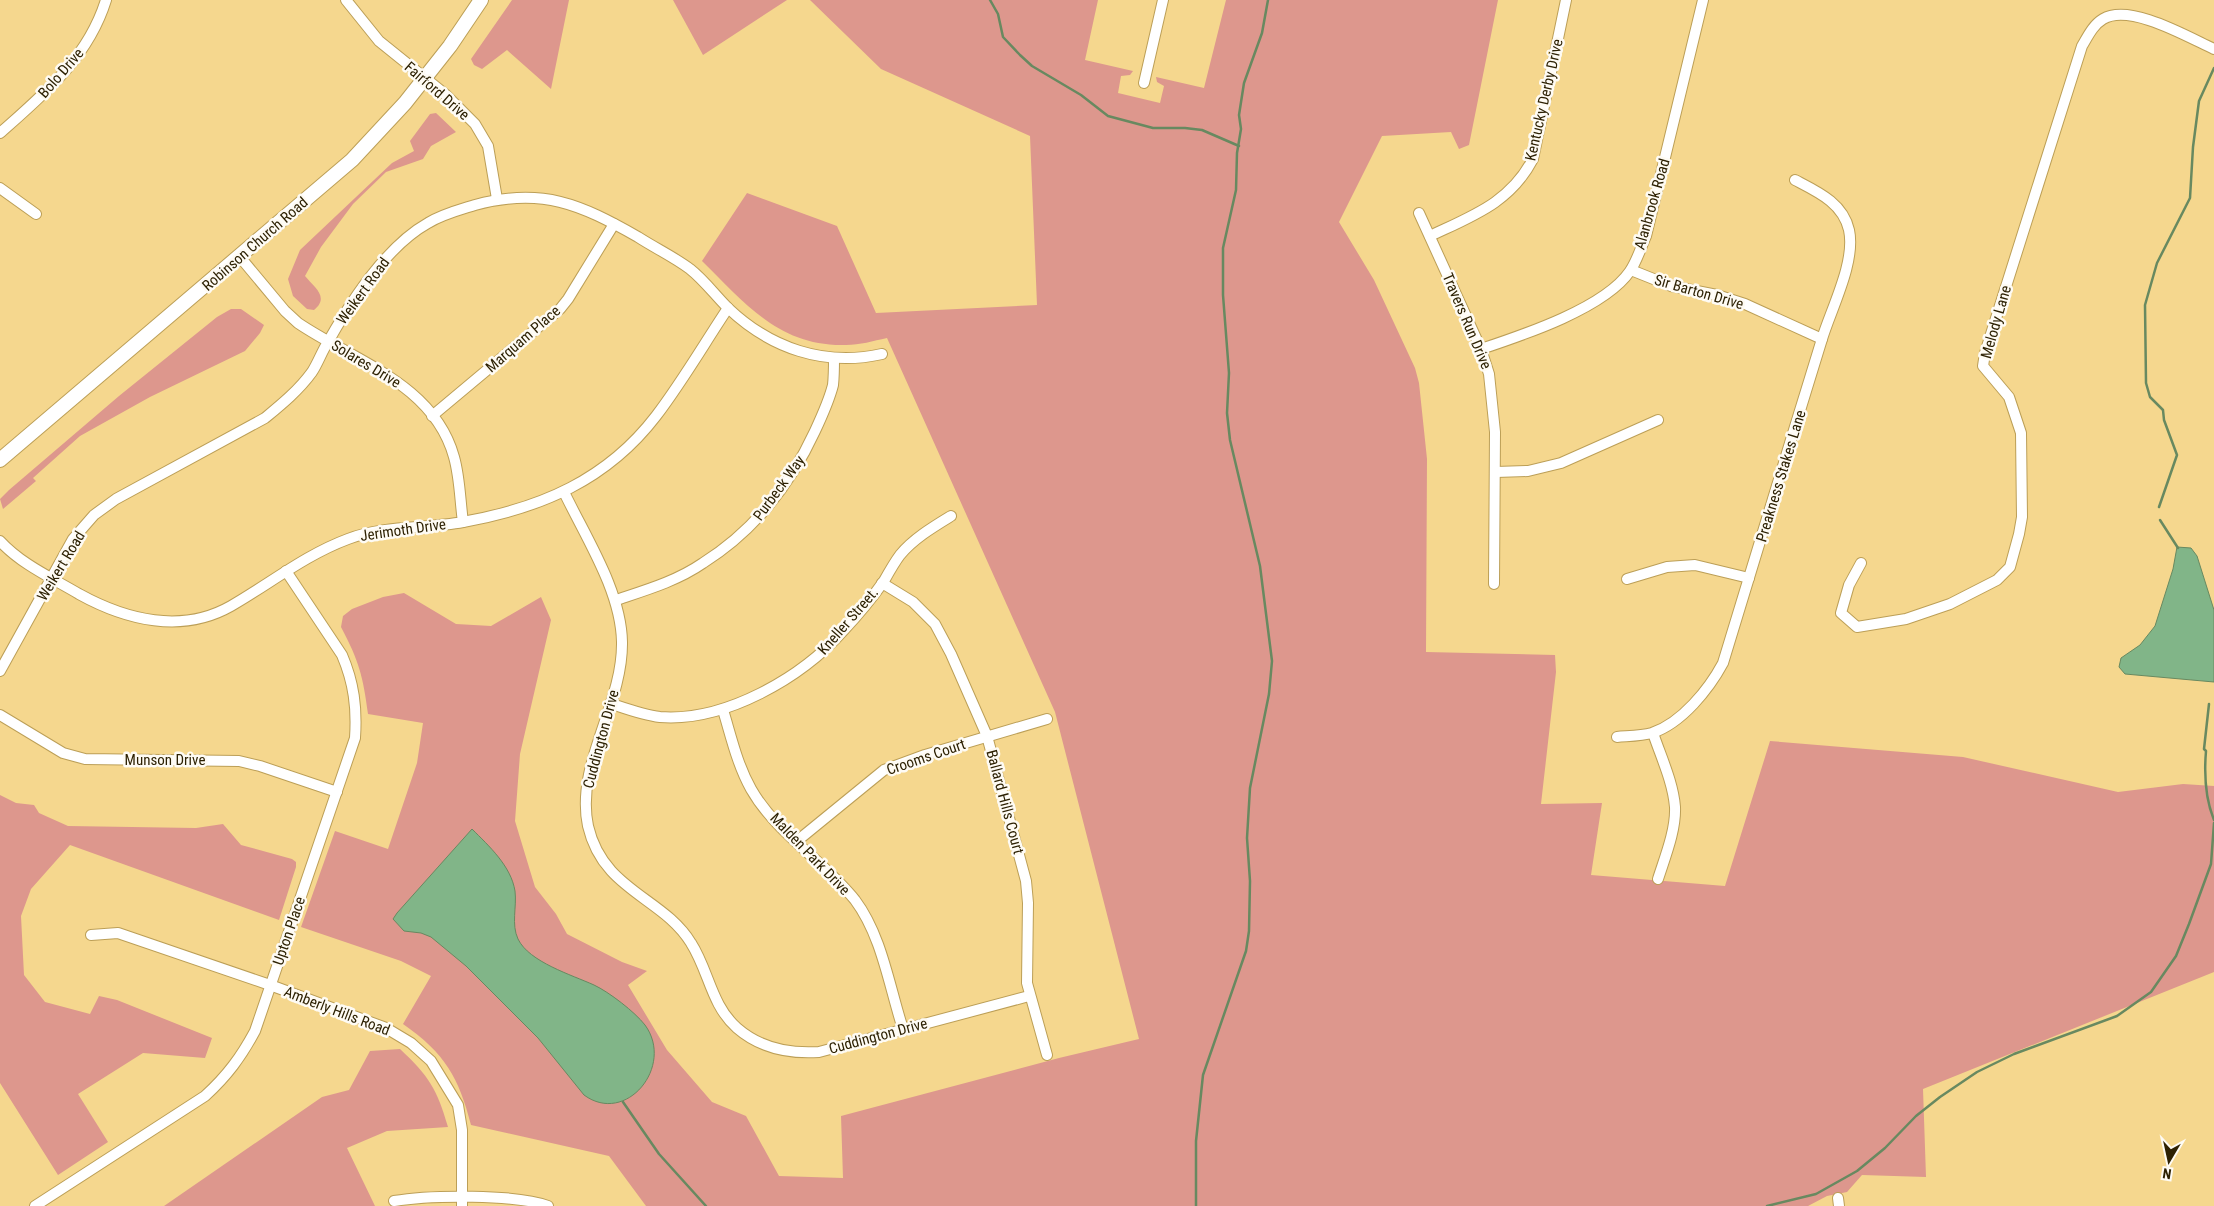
<svg xmlns="http://www.w3.org/2000/svg" width="2214" height="1206" font-family="'Roboto Condensed',sans-serif">
	<style>
		.forest { fill: #dd978d }
		.water { fill: #81b588; stroke: #688960 }
		.lines { fill: none; stroke-linecap: round; stroke-linejoin: round }
		.stream { stroke: #688960; stroke-width: 2.5 }
		.street-casing { stroke: #bc9f57; stroke-width: 12 }
		.secondary-casing { stroke: #bc9f57; stroke-width: 16 }
		.street { stroke: #fff; stroke-width: 10 }
		.secondary { stroke: #fff; stroke-width: 14 }
		.labels { text-anchor: middle; stroke-width: 5; stroke-linejoin: round; paint-order: stroke }
		.street-label { font-size: 15px; fill: #2d2103; stroke: #fefbf4 }
	</style>
	<rect width="100%" height="100%" fill="#f5d78e"/>
	<g class="forest">
		<path d="M 512,0 L 569,0 L 551,89 L 507,50 L 482,69 L 474,65 L 471,59 Z"/>
		<path d="M 673,0 L 787,0 L 703,55 Z"/>
		<path d="M 810,0 L 1098,0 L 1085,60 L 1133,71 L 1130,75 L 1121,76 L 1118,93 L 1160,103 L 1164,86 L 1157,82 L 1156,77 L 1204,88 L 1226,0 L 1498,0 L 1469,145 L 1459,149 L 1451,132 L 1382,136 L 1339,222 L 1374,280 L 1415,368 L 1419,383 L 1427,459 L 1426,652 L 1555,655 L 1556,672 L 1541,804 L 1602,803 L 1591,875 L 1725,886 L 1770,741 L 1963,757 L 2118,792 L 2183,784 L 2214,786 L 2214,972 L 1923,1089 L 1926,1177 L 1862,1175 L 1847,1192 L 1827,1196 L 1808,1206 L 646,1206 L 609,1156 L 471,1125 C 459,1078 445,1053 403,1024 L 431,976 L 401,961 L 301,927 L 335,831 L 388,849 L 417,763 L 423,723 L 368,714 C 363,676 359,661 341,627 L 343,616 L 352,609 L 383,597 L 404,593 L 456,624 L 491,626 L 541,597 L 551,620 L 520,754 L 515,821 L 535,887 L 556,914 L 567,934 L 622,962 L 647,971 L 628,985 L 667,1050 L 712,1102 L 746,1116 L 779,1176 L 843,1178 L 841,1116 L 1059,1058 L 1139,1039 L 1055,712 L 887,338 C 873,341 860,345 846,345 C 779,347 745,303 702,261 L 747,193 L 837,226 L 876,313 L 1037,305 L 1030,136 L 881,69 Z"/>
		<path d="M 436,113 L 456,132 L 431,146 L 423,159 L 386,172 L 353,204 L 321,247 L 305,276 C 314,287 330,297 314,310 L 307,309 L 293,296 L 288,279 L 300,250 L 392,163 L 414,151 L 410,141 L 430,114 Z"/>
		<path d="M 231,309 L 241,309 L 264,325 L 260,333 L 245,351 L 150,397 L 80,436 L 33,478 L 36,481 L 3,509 L 0,499 L 9,490 L 119,396 L 217,317 Z"/>
		<path d="M 0,795 L 16,803 L 34,805 L 39,813 L 68,826 L 196,828 L 223,824 L 241,845 L 292,859 L 296,862 L 296,867 L 279,920 L 70,845 L 31,889 L 21,916 L 24,975 L 45,1002 L 90,1014 L 99,996 L 117,1000 L 212,1038 L 205,1058 L 143,1053 L 78,1094 L 108,1142 L 58,1175 L 0,1083 Z"/>
		<path d="M 400,1049 C 429,1076 437,1089 448,1127 L 387,1131 L 347,1148 L 375,1206 L 164,1206 L 322,1097 L 349,1090 L 370,1051 Z"/>
	</g>
	<g class="water">
		<path d="M 2177,547 L 2191,548 L 2197,556 L 2214,610 L 2214,682 L 2125,674 L 2119,667 L 2121,658 L 2140,645 L 2155,626 L 2173,569 Z"/>
		<path d="M 472,829 C 489,846 511,866 515,891 C 517,907 511,924 518,939 C 529,962 572,975 594,985 C 609,992 635,1012 645,1025 C 675,1066 626,1126 584,1095 L 538,1038 L 466,966 L 431,937 L 421,933 L 404,931 L 393,919 L 397,913 Z"/>
	</g>
	<g class="lines">
		<g class="stream">
			<path d="M 990,0 L 998,14 L 1003,37 L 1020,55 L 1032,66 L 1081,95 L 1108,116 L 1153,128 L 1185,128 L 1202,130 L 1239,146"/>
			<path d="M 2159,507 L 2177,455 L 2164,420 L 2163,410 L 2150,397 L 2146,383 L 2145,305 L 2157,263 L 2190,198 L 2193,147 L 2199,101 L 2214,68"/>
			<path d="M 2160,520 L 2178,548"/>
			<path d="M 2209,704 L 2204,749 L 2206,751 C 2204,775 2205,798 2214,820"/>
			<path d="M 623,1102 L 659,1154 L 706,1206"/>
			<path d="M 1196,1206 L 1196,1141 L 1203,1075 L 1246,951 L 1249,931 L 1250,881 L 1247,838 L 1250,788 L 1269,694 L 1272,661 L 1260,566 L 1230,440 L 1227,413 L 1229,373 L 1223,295 L 1223,248 L 1236,190 L 1237,153 L 1241,129 L 1239,115 L 1244,83 L 1262,33 L 1268,0"/>
			<path d="M 1767,1206 L 1816,1194 L 1857,1171 L 1885,1148 L 1916,1116 L 1940,1097 L 1977,1072 L 2014,1054 L 2117,1016 L 2151,992 L 2176,956 L 2189,924 L 2211,864 L 2214,823"/>
		</g>
		<defs>
			<g id="street">
				<path d="M 346,0 L 379,41 L 446,95 L 475,124 L 488,146 L 497,199"/>
				<path d="M 1144,83 L 1163,0"/>
				<path d="M 0,133 C 44,94 88,58 106,0"/>
				<path d="M 0,188 L 36,214"/>
				<path d="M 1419,213 L 1481,349 L 1489,374 L 1495,432 L 1494,584"/>
				<path d="M 1430,236 C 1472,216 1510,203 1533,159 L 1566,0"/>
				<path d="M 240,257 L 285,311 L 298,323 C 354,361 434,384 454,457 C 460,478 460,501 463,522"/>
				<path d="M 1631,270 L 1671,286 L 1717,295 L 1745,304 L 1822,339"/>
				<path d="M 1481,349 C 1523,335 1605,308 1630,271 C 1637,261 1641,247 1646,236 L 1703,0"/>
				<path d="M 432,416 L 560,309 L 568,299 L 614,224"/>
				<path d="M 1496,472 L 1528,471 L 1561,463 L 1658,420"/>
				<path d="M 564,492 C 586,538 621,591 622,642 C 623,705 575,764 588,826 C 603,891 663,897 691,943 C 709,971 711,1005 737,1028 C 760,1048 789,1054 819,1052 L 1029,996"/>
				<path d="M 0,541 C 21,564 52,578 79,594 C 126,620 182,634 231,606 C 271,583 305,555 348,539 C 384,525 426,529 463,522 C 541,508 607,480 656,416 C 682,382 704,344 728,308"/>
				<path d="M 1861,563 L 1849,585 L 1841,613 L 1857,627 L 1906,619 L 1950,604 L 1997,580 L 2010,567 L 2019,534 L 2022,517 L 2021,433 L 2009,397 L 1983,366 L 1985,353 L 2082,46 C 2088,36 2093,25 2103,19 C 2130,3 2188,37 2214,49"/>
				<path d="M 1627,579 L 1667,567 L 1695,565 L 1749,578"/>
				<path d="M 882,583 L 913,602 L 935,624 L 951,654 L 987,736 L 1026,881 L 1028,903 L 1027,983 L 1047,1055"/>
				<path d="M 616,600 C 646,590 677,581 703,563 C 754,531 790,485 815,431 C 822,416 829,401 833,385 C 834,376 834,367 834,358"/>
				<path d="M 0,671 L 73,539 L 94,515 L 116,499 L 265,418 C 282,404 299,390 312,372 C 318,363 322,351 328,342 C 351,301 387,246 428,223 C 443,214 459,210 475,205 C 542,187 580,204 638,237 C 655,248 674,257 690,269 C 704,280 715,295 728,308 C 770,348 824,367 882,354"/>
				<path d="M 612,704 C 627,709 643,715 660,717 C 725,722 801,678 843,631 C 857,616 872,598 884,581 C 889,572 894,563 900,555 C 913,539 933,527 951,516"/>
				<path d="M 723,710 C 731,736 737,764 751,789 C 776,833 824,861 855,900 C 882,936 889,986 903,1029"/>
				<path d="M 0,715 L 63,753 L 85,759 L 239,761 L 260,766 L 337,792"/>
				<path d="M 1653,733 C 1661,757 1673,782 1675,807 C 1676,830 1665,857 1658,879"/>
				<path d="M 1617,737 C 1628,736 1641,736 1652,733 C 1682,723 1709,689 1723,663 C 1755,555 1789,447 1822,339 C 1831,309 1856,262 1849,230 C 1843,203 1818,192 1795,180"/>
				<path d="M 797,841 L 884,770 L 925,755 L 1047,719"/>
				<path d="M 91,935 L 118,933 L 270,985 L 386,1028 L 411,1043 L 431,1061 L 458,1105 L 462,1130 L 462,1206"/>
				<path d="M 1838,1198 L 1839,1206"/>
				<path d="M 394,1201 C 429,1195 517,1194 548,1206"/>
				<path d="M 35,1206 L 205,1096 C 227,1076 241,1057 255,1031 L 355,738 C 357,708 354,683 342,655 L 286,571"/>
			</g>
			<path id="secondary" d="M 0,460 L 352,160 L 405,103 L 450,46 L 481,0"/>
		</defs>
		<use href="#street" class="street-casing"/>
		<use href="#secondary" class="secondary-casing"/>
		<use href="#street" class="street"/>
		<use href="#secondary" class="secondary"/>
	</g>
	<g class="labels">
		<g class="street-label">
			<text transform="translate(61 73) rotate(-49)" y="5">Bolo Drive</text>
			<text transform="translate(437 91) rotate(41)" y="5">Fairford Drive</text>
			<text transform="translate(1544 100) rotate(-77)" y="5">Kentucky Derby Drive</text>
			<text transform="translate(1652 204) rotate(-74)" y="5">Alanbrook Road</text>
			<text transform="translate(255 244) rotate(-41)" y="5">Robinson Church Road</text>
			<text transform="translate(363 291) rotate(-54)" y="5">Weikert Road</text>
			<text transform="translate(1699 292) rotate(16)" y="5">Sir Barton Drive</text>
			<text transform="translate(1467 321) rotate(67)" y="5">Travers Run Drive</text>
			<text transform="translate(1996 322) rotate(-74)" y="5">Melody Lane</text>
			<text transform="translate(523 339) rotate(-41)" y="5">Marquam Place</text>
			<text transform="translate(366 364) rotate(31)" y="5">Solares Drive</text>
			<text transform="translate(1781 476) rotate(-73)" y="5">Preakness Stakes Lane</text>
			<text transform="translate(779 488) rotate(-54)" y="5">Purbeck Way</text>
			<text transform="translate(403 530) rotate(-8)" y="5">Jerimoth Drive</text>
			<text transform="translate(61 566) rotate(-59)" y="5">Weikert Road</text>
			<text transform="translate(848 621) rotate(-49)" y="5">Kneller Street.</text>
			<text transform="translate(601 739) rotate(-75)" y="5">Cuddington Drive</text>
			<text transform="translate(926 757) rotate(-19)" y="5">Crooms Court</text>
			<text x="165" y="765">Munson Drive</text>
			<text transform="translate(1005 802) rotate(75)" y="5">Ballard Hills Court</text>
			<text transform="translate(810 854) rotate(46)" y="5">Malden Park Drive</text>
			<text transform="translate(289 931) rotate(-71)" y="5">Upton Place</text>
			<text transform="translate(337 1011) rotate(21)" y="5">Amberly Hills Road</text>
			<text transform="translate(878 1036) rotate(-15)" y="5">Cuddington Drive</text>
		</g>
	</g>
	<g transform="translate(2169 1161) rotate(189)" stroke="#fefbf4" stroke-width="4" paint-order="stroke">
	<path d="M0-4L9 19L0 12L-9 19Z" fill="#2d2103"/>
	<text y="-8" font-size="14" font-weight="bold" text-anchor="middle" fill="#2d2103">N</text>
	</g>
</svg>
